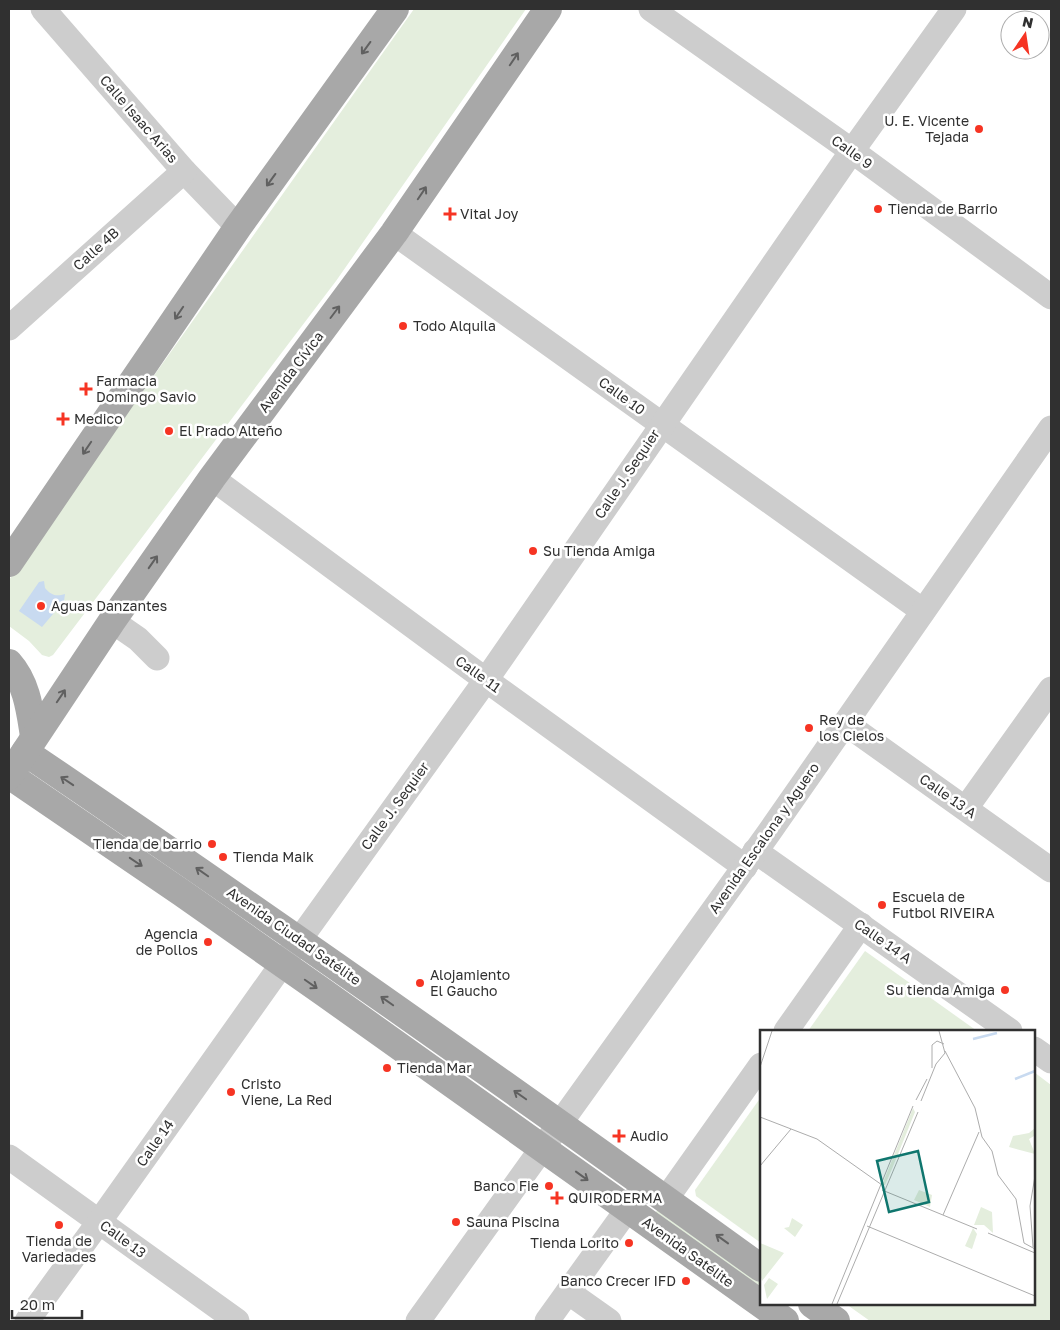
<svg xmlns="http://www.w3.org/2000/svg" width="1060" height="1330" font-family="'Golos Text',sans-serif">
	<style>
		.green { fill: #e4eedd }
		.water { fill: #c8daf0 }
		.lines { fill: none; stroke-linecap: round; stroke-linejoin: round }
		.minor { stroke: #cdcdcd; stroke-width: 25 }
		.major { stroke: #a8a8a8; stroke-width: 28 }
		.oneway { stroke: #606060 }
		.poi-dot { fill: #f63423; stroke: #fff; stroke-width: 2 }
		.labels { text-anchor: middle; stroke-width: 5; stroke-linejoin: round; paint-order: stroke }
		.street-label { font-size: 14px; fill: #303030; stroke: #fff }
		.poi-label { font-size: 14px; fill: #303030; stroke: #fff; text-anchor: start }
		.inset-river { fill: none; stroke: #c8daf0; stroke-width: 2.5 }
		.inset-road { fill: none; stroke: #acacac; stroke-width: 1 }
		.view { fill: #0f766e; fill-opacity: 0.15; stroke: #0f766e; stroke-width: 2.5 }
		.inset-edge { fill: none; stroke: #303030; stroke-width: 2.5 }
	</style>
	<rect width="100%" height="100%" fill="#fff"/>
	<g class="green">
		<path d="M 414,9 L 526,9 L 336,281 L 53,655 L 49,657 L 42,655 L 29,641 L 9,626 L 9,580 Z"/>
		<path d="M 865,951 L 977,1031 L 808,1031 Z"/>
		<path d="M 1034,1072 L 1051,1085 L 1051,1321 L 870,1321 L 846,1304 L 1034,1304 Z"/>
		<path d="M 761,1097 L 761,1243 L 696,1196 L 695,1190 Z"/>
		<path d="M 659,1208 L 761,1282 L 761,1290 L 655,1213 Z"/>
	</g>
	<path class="water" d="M 44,581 L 45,588 C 51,595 56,597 65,594 L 64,601 L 42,627 L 19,611 L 39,582 Z"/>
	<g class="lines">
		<g class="minor">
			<path d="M 43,9 L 184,171 L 238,227"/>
			<path d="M 651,9 L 852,151 L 1051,297"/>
			<path d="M 394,233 L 923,611"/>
			<path d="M 9,328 L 184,171"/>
			<path d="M 212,478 L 486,680 L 745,867"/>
			<path d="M 112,621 L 138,639 L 157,658"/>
			<path d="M 845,723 L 1051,870"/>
			<path d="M 966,808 L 1051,689"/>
			<path d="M 755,851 L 1010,1031"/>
			<path d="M 786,1031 L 861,925"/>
			<path d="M 1034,1049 L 1051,1061"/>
			<path d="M 9,1157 L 237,1321"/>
			<path d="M 666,1199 L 761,1065"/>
			<path d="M 568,1292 L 609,1321"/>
			<path d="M 27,1321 L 99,1222 L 300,939 L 486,680 L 852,151 L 954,9"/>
			<path d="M 418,1321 L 768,834 L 1051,428"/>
			<path d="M 547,1321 L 645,1185"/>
		</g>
		<g class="major">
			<path d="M 9,563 L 238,227 L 395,9"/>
			<path d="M 9,663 C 27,683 30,711 34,736"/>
			<path d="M 25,752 C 273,920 518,1093 761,1268"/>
			<path d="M 9,775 L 182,893 L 323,992 L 785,1321"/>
			<path d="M 9,776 L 112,621 L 212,478 L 394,233 L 548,9"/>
			<path d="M 812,1304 L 836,1321"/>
		</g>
	</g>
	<defs><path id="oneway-shaft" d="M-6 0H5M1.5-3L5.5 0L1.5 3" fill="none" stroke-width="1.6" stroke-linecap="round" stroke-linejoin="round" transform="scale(1.25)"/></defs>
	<g class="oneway">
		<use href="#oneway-shaft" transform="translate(366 48) rotate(126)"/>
		<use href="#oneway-shaft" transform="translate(514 59) rotate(-56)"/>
		<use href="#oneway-shaft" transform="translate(271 180) rotate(126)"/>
		<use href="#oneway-shaft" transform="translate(422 193) rotate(-56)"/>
		<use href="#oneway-shaft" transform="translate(335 312) rotate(-53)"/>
		<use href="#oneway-shaft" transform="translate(179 313) rotate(124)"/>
		<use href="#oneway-shaft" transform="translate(87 448) rotate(124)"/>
		<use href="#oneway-shaft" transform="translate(153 562) rotate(-55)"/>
		<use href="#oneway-shaft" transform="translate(61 696) rotate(-56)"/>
		<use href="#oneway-shaft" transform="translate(67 781) rotate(-146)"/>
		<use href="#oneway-shaft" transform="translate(136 862) rotate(34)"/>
		<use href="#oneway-shaft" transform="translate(202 872) rotate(-145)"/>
		<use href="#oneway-shaft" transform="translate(311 984) rotate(35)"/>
		<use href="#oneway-shaft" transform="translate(387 1001) rotate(-145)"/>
		<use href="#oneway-shaft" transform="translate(520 1095) rotate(-145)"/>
		<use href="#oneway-shaft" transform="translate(582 1176) rotate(36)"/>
		<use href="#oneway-shaft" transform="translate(722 1239) rotate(-144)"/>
	</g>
	<g class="poi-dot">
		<circle cx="979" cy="129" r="5"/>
		<circle cx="878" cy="209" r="5"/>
		<path d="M447.5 206.5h5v5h5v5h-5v5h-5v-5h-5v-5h5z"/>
		<circle cx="403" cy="326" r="5"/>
		<path d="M83.5 381.5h5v5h5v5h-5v5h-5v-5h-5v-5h5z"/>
		<path d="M60.5 411.5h5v5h5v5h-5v5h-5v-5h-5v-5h5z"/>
		<circle cx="169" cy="431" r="5"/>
		<circle cx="533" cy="551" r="5"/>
		<circle cx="41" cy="606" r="5"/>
		<circle cx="809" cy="728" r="5"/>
		<circle cx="212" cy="844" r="5"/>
		<circle cx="223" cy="857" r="5"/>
		<circle cx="882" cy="905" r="5"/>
		<circle cx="208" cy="942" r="5"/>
		<circle cx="420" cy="983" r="5"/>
		<circle cx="1005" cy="990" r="5"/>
		<circle cx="387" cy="1068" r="5"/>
		<circle cx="231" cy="1092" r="5"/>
		<path d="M616.5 1128.5h5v5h5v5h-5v5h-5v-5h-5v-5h5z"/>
		<circle cx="549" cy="1186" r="5"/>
		<path d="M554.5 1190.5h5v5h5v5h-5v5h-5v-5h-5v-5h5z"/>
		<circle cx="456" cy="1222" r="5"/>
		<circle cx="59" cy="1225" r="5"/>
		<circle cx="629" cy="1243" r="5"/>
		<circle cx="686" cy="1281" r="5"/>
	</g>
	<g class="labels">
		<g class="street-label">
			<text transform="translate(139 119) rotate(49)" y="5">Calle Isaac Arias</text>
			<text transform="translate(852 152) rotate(36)" y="5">Calle 9</text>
			<text transform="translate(96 249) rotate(-42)" y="5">Calle 4B</text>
			<text transform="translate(291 372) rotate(-53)" y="5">Avenida Cívica</text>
			<text transform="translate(622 396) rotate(36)" y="5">Calle 10</text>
			<text transform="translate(627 474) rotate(-56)" y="5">Calle J. Sequier</text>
			<text transform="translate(478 674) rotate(36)" y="5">Calle 11</text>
			<text transform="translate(948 796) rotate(35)" y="5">Calle 13 A</text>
			<text transform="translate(395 806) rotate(-54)" y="5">Calle J. Sequier</text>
			<text transform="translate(764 838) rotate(-55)" y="5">Avenida Escalona y Aguero</text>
			<text transform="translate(294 936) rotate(35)" y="5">Avenida Ciudad Satélite</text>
			<text transform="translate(883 941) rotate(35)" y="5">Calle 14 A</text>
			<text transform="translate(155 1143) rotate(-55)" y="5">Calle 14</text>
			<text transform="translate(123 1239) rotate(36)" y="5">Calle 13</text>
			<text transform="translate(688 1252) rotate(36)" y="5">Avenida Satélite</text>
		</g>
		<g class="poi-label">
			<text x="969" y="126" text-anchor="end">U. E. Vicente<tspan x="969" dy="16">Tejada</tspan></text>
			<text x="888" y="214">Tienda de Barrio</text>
			<text x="460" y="219">Vital Joy</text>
			<text x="413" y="331">Todo Alquila</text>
			<text x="96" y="386">Farmacia<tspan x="96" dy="16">Domingo Savio</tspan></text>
			<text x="74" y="424">Medico</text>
			<text x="179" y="436">El Prado Alteño</text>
			<text x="543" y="556">Su Tienda Amiga</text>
			<text x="51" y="611">Aguas Danzantes</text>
			<text x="819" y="725">Rey de<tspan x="819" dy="16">los Cielos</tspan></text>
			<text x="202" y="849" text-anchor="end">Tienda de barrio</text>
			<text x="233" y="862">Tienda Maik</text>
			<text x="892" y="902">Escuela de<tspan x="892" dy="16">Futbol RIVEIRA</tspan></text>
			<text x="198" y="939" text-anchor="end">Agencia<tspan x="198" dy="16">de Pollos</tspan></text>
			<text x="430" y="980">Alojamiento<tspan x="430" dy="16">El Gaucho</tspan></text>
			<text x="995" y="995" text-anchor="end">Su tienda Amiga</text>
			<text x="397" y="1073">Tienda Mar</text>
			<text x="241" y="1089">Cristo<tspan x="241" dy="16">Viene, La Red</tspan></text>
			<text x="630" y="1141">Audio</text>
			<text x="539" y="1191" text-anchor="end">Banco Fie</text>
			<text x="568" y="1203">QUIRODERMA</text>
			<text x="466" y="1227">Sauna Piscina</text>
			<text x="59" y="1246" text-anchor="middle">Tienda de<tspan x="59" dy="16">Variedades</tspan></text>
			<text x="619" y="1248" text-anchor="end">Tienda Lorito</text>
			<text x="676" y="1286" text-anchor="end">Banco Crecer IFD</text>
		</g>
	</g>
	<g transform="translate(760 1030)">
		<rect width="275" height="275" fill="#fff"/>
		<path d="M 153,78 L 155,82 L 132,139 L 125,155 L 122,155 ZM 275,98 L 274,106 L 269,109 L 275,124 L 249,117 L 253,106 L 269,103 ZM 159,160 L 172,165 L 170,177 L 154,170 ZM 221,177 L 232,182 L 233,203 L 224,195 L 214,195 ZM 32,188 L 43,195 L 35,207 L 24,198 L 29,197 ZM 213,198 L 217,204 L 212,219 L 205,216 ZM 0,213 L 24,223 L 2,251 L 0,244 ZM 9,248 L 18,254 L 7,269 L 4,255 Z" fill="#e4eedd"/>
		<path class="inset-river" d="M 213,9 L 237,3M 255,49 L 275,41"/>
		<path class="inset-road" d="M 185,21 L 215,78 L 222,107 L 232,121 L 238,145 L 256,169 L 264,213 L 275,219M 0,37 L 12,1M 172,38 L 172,15 L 177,11 L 184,14M 156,70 L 167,49M 161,71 L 176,34 L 185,23 L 179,1M 0,87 L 57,109 L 122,155M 0,136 L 31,99M 122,160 L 217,199M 183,185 L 219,102M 107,196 L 275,266M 228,203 L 275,223M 273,217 L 270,176 L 275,146M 72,274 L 153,76M 77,274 L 158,82"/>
		<path class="view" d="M 158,121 L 169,172 L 129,182 L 117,131 Z"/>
		<rect width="275" height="275" class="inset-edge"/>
	</g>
	<rect width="1060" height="1330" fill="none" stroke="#303030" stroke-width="20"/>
	<g transform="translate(1025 35) rotate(13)"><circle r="24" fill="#ffffff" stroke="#acacac"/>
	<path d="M0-4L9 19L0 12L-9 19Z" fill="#f63423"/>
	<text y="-8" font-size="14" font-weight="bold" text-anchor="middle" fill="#303030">N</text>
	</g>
	<path d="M12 1310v8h70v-8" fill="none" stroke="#303030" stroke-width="2.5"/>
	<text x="20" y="1310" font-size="15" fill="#303030" stroke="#ffffff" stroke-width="4" paint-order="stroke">20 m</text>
</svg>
